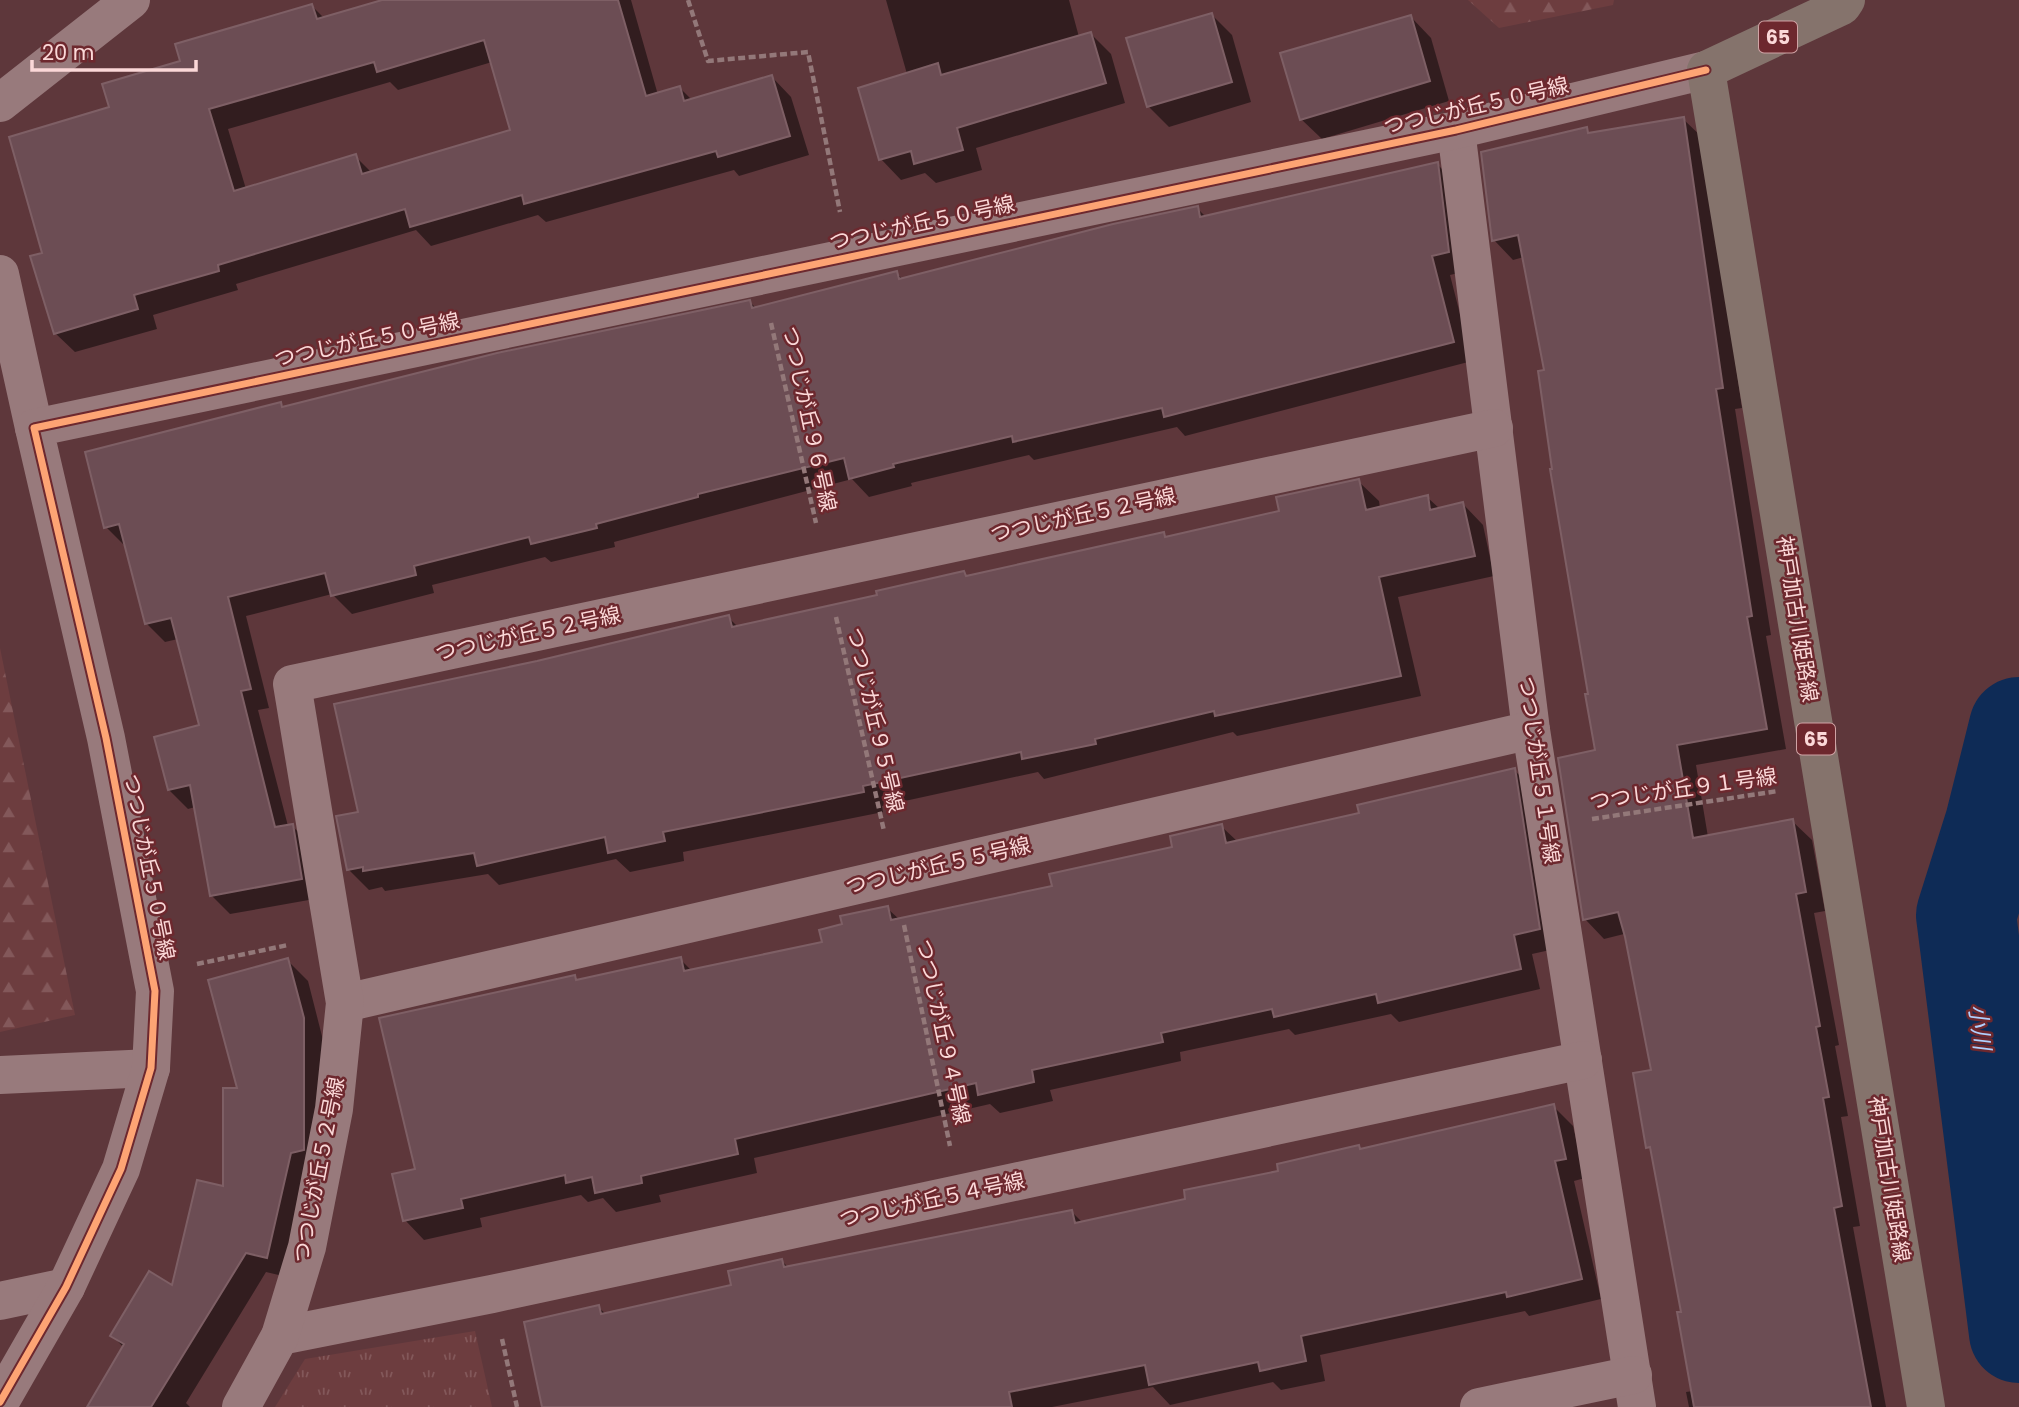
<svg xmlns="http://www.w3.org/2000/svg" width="2019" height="1407" font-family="Poppins,'Noto Sans JP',sans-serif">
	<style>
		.forest { fill: url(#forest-firs) }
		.park { fill: url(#park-tufts) }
		.shadow { fill: #0007; fill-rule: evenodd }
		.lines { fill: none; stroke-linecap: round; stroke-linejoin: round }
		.river { stroke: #0e2b56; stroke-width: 100 }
		.building { fill: #6c4d54; stroke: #7e5f65; stroke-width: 2; fill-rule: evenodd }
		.path { stroke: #937879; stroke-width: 4.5; stroke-dasharray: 7 3.5; stroke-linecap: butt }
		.street { stroke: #987a7c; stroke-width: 38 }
		.primary { stroke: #85736c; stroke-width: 38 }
		.cycleway-casing { stroke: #6d282e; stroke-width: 11 }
		.cycleway { stroke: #fda474; stroke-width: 7 }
		.labels { text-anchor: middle; stroke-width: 5; stroke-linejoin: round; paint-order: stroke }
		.shield { fill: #6d282e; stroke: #d0a3a5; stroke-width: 2 }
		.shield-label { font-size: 19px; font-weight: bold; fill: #fbd8d8 }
		.street-label { font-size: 21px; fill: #fbd8d8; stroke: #6d282e }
		.water-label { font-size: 23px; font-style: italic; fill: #afd0fe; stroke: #6d282e }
	</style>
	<defs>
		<pattern id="forest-firs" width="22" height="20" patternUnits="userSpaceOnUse" patternTransform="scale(1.75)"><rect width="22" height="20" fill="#6d3d3f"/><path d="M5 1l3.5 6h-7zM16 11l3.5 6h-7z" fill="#83585a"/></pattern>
		<pattern id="park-tufts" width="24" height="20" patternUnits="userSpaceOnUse" patternTransform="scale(1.75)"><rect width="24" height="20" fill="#6d3d3f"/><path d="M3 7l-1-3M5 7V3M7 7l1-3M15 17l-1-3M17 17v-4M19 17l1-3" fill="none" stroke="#83585a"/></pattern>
	</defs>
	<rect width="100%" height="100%" fill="#5e373b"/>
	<g class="forest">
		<path d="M 1468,0 L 1614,0 L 1613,5 L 1499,28 Z"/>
		<path d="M 0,648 L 75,1015 L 0,1032 Z"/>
	</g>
	<path class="park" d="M 475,1331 L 492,1407 L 275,1407 L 305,1359 Z"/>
	<g class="shadow">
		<path d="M 388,0 L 631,0 L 658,95 L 680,88 L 692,100 L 772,77 L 791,97 L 809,155 L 739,176 L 734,170 L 546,222 L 538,215 L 431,246 L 416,230 L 236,284 L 238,290 L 153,315 L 157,329 L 75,352 L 55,333 L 44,254 L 111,109 L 183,62 L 312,6 L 325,19 ZM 492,62 L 513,131 L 372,173 L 355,156 L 246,189 L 228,129 L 390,82 L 398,90 Z"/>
		<path d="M 886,0 L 1069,0 L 1079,37 L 1091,34 L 1111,54 L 1125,103 L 976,148 L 982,170 L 936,183 L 925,173 L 901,180 L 881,159 L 907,74 Z"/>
		<path d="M 1212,15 L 1232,35 L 1251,102 L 1169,127 L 1148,106 Z"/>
		<path d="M 1411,17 L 1431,38 L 1449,101 L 1322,139 L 1301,119 Z"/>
		<path d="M 1683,119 L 1703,138 L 1742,408 L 1735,409 L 1771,635 L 1766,636 L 1786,749 L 1696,765 L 1708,837 L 1792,821 L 1812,840 L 1825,911 L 1814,913 L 1839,1045 L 1835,1046 L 1848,1116 L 1841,1117 L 1860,1226 L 1853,1227 L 1886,1407 L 1689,1407 L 1686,1392 L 1693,1391 L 1683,1313 L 1653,1152 L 1648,1147 L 1653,1072 L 1624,934 L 1604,939 L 1585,919 L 1597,751 L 1554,470 L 1546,372 L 1524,257 L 1513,260 L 1494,240 L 1586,129 L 1591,134 Z"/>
		<path d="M 1437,164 L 1456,183 L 1467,271 L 1450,275 L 1472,361 L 1185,436 L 1177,427 L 1034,460 L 1029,455 L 911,483 L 912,486 L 869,497 L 852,479 L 614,542 L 615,547 L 551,562 L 545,557 L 432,585 L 434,593 L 352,614 L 332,594 L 246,616 L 269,708 L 258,710 L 288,826 L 292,826 L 312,845 L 320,898 L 230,914 L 211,895 L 195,807 L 188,809 L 169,790 L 201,727 L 178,639 L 165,642 L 146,623 L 125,546 L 106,527 L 281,404 L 285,408 L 750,302 L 756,308 L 896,273 L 904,280 L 1197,208 L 1206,217 Z"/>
		<path d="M 1358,481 L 1379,501 L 1380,508 L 1427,497 L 1440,509 L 1463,504 L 1483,525 L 1494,576 L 1398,597 L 1421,696 L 1237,736 L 1233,732 L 1044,779 L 1038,772 L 882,806 L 883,812 L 683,852 L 684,861 L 630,872 L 616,859 L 499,885 L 488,874 L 385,891 L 382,887 L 369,890 L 349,870 L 360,814 L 537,663 L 728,617 L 739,628 L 879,596 L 964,573 L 968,578 L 1164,534 L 1168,538 L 1281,513 Z"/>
		<path d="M 1514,770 L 1534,789 L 1559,948 L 1532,954 L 1540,989 L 1399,1022 L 1391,1014 L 1295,1035 L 1289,1029 L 1180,1052 L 1181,1061 L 1050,1090 L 1053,1101 L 1000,1113 L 990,1104 L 754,1158 L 757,1173 L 659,1195 L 661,1202 L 616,1212 L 603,1198 L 588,1202 L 581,1195 L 480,1218 L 482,1227 L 424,1240 L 405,1220 L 418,1170 L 574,977 L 579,982 L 680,959 L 692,971 L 824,943 L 844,926 L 887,908 L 900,920 L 1054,887 L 1174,848 L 1221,826 L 1238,842 L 1361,814 Z"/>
		<path d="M 287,960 L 308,981 L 323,1040 L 323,1172 L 287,1277 L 266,1272 L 186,1403 L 190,1407 L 90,1407 L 124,1348 L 112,1335 L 174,1288 L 224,1188 L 239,1090 Z"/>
		<path d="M 1553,1106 L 1573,1126 L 1585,1178 L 1574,1181 L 1601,1299 L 1529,1316 L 1525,1311 L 1320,1355 L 1325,1381 L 1281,1390 L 1273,1382 L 1170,1405 L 1153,1387 L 1052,1407 L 546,1407 L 598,1307 L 606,1314 L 733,1286 L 782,1261 L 789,1268 L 1072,1212 L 1083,1223 L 1188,1201 L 1358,1147 L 1361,1150 Z"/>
	</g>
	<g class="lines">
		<path class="river" d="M 2019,727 L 1995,823 L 1966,915 L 2019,1333"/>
	</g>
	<g class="building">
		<path d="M 382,0 L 618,0 L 646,96 L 680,86 L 684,101 L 772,75 L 790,136 L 718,157 L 716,151 L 524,204 L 522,195 L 410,227 L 405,209 L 218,265 L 219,271 L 134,295 L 138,309 L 54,334 L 30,256 L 42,253 L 9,137 L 109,107 L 102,84 L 180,61 L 175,44 L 312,4 L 317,19 ZM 484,40 L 510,130 L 362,174 L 356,154 L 234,191 L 209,109 L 374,62 L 377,72 Z"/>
		<path d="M 1212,13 L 1232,82 L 1147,107 L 1126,38 Z"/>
		<path d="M 1411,15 L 1430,81 L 1300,120 L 1280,53 Z"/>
		<path d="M 1091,32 L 1106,83 L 957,128 L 963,150 L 914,164 L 911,151 L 879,160 L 858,88 L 938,63 L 941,75 Z"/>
		<path d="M 1684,117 L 1723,388 L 1716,389 L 1752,616 L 1747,617 L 1767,729 L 1677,745 L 1693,838 L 1793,819 L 1806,892 L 1796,894 L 1820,1026 L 1816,1027 L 1829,1097 L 1823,1098 L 1842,1206 L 1834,1208 L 1871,1407 L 1694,1407 L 1677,1312 L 1681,1312 L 1650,1147 L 1646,1148 L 1633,1073 L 1651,1070 L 1625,937 L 1618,912 L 1583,920 L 1558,758 L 1595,750 L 1585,694 L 1588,694 L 1550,469 L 1552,469 L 1538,371 L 1544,370 L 1518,235 L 1492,241 L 1481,152 L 1587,127 L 1588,133 Z"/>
		<path d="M 1438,162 L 1449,252 L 1432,256 L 1454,342 L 1164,417 L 1162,408 L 1013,442 L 1012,436 L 893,464 L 894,467 L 849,479 L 844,458 L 698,494 L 698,497 L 596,524 L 597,528 L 531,544 L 529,537 L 414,566 L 416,575 L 331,596 L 325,573 L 228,597 L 251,689 L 241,691 L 275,827 L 293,824 L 302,879 L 210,896 L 190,785 L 168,790 L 154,737 L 199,725 L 171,618 L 145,624 L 119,524 L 104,528 L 85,452 L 281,402 L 282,407 L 497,353 L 750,300 L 752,308 L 897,271 L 899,279 L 1113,224 L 1198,206 L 1200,217 Z"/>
		<path d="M 1359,479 L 1366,510 L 1428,495 L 1430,510 L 1463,502 L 1475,556 L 1379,577 L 1401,676 L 1215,716 L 1214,711 L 1095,739 L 1096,744 L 1022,759 L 1021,752 L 863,786 L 864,792 L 663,832 L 665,841 L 608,853 L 605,837 L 477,866 L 474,853 L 363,871 L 363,867 L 347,870 L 336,816 L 358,812 L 334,704 L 537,661 L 729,615 L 732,627 L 877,595 L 876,591 L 964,571 L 966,576 L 1164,532 L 1165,537 L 1279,511 L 1276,497 Z"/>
		<path d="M 1515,768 L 1540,929 L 1514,935 L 1521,969 L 1378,1003 L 1376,994 L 1274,1017 L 1272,1009 L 1161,1033 L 1163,1042 L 1032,1070 L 1034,1082 L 978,1095 L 976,1083 L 735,1139 L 738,1154 L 641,1176 L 642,1183 L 595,1193 L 592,1177 L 566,1183 L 565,1175 L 461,1199 L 463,1208 L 403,1221 L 392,1174 L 415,1169 L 379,1018 L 575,975 L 576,980 L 681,957 L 684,971 L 822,942 L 819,930 L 842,924 L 840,916 L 888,906 L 891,920 L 1052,886 L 1049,874 L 1172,847 L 1170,836 L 1222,824 L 1226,843 L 1359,813 L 1357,805 Z"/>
		<path d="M 288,958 L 304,1018 L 304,1150 L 291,1153 L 267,1258 L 246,1253 L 151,1407 L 87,1407 L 124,1344 L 110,1336 L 149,1271 L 172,1285 L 197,1180 L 223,1186 L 223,1088 L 237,1088 L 208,980 Z"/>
		<path d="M 1554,1104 L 1566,1159 L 1555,1161 L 1582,1279 L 1507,1297 L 1506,1292 L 1301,1336 L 1306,1361 L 1260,1371 L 1258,1362 L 1149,1385 L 1145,1365 L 1009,1392 L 1012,1407 L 542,1407 L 524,1322 L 599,1305 L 601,1314 L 731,1285 L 728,1271 L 782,1259 L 784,1267 L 1072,1210 L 1075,1223 L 1185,1199 L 1184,1190 L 1278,1171 L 1277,1164 L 1359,1145 L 1360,1149 Z"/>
	</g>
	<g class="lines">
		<g class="path">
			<path d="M 688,0 L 708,61 L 808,52 L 840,212"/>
			<path d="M 771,323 L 816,523"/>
			<path d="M 836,617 L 884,831"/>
			<path d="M 1592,819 L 1778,791"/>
			<path d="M 904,925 L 950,1146"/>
			<path d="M 197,964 L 288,945"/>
			<path d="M 502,1339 L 517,1407"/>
		</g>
		<g class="street">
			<path d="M 0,103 L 131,0"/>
			<path d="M 1456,130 L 1531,730 L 1637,1407"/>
			<path d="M 0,274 L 34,428"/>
			<path d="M 345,1003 L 1531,730"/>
			<path d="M 0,1075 L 151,1068"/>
			<path d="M 0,1301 L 66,1287"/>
			<path d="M 280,1336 L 492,1294 L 1583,1060"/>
			<path d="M 0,1402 L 66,1287 L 121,1169 L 151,1068 L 155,991 L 106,738 L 34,428 L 1456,130 L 1706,70"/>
			<path d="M 241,1407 L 280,1336 L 307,1247 L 334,1109 L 345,1003 L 292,684 L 1494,428"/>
			<path d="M 1479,1407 L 1633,1375"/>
		</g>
		<path class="primary" d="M 1846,0 L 1842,6 L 1706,70 L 1926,1407"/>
		<defs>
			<path id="cycleway" d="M 0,1402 L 66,1287 L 121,1169 L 151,1068 L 155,991 L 106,738 L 34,428 L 1456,130 L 1706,70"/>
		</defs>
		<use href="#cycleway" class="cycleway-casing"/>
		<use href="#cycleway" class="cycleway"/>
	</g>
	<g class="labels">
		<g class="shield">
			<rect x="1759" y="21.5" width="38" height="31" rx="5"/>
			<rect x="1797" y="723.5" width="38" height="31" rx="5"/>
		</g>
		<g class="shield-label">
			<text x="1778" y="44">65</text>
			<text x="1816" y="746">65</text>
		</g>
		<g class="street-label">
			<text transform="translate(1476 106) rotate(-13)" y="7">つつじが丘５０号線</text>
			<text transform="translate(922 223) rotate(-12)" y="7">つつじが丘５０号線</text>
			<text transform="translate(367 340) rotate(-12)" y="7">つつじが丘５０号線</text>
			<text transform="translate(809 419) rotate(78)" y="7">つつじが丘９６号線</text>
			<text transform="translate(1083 515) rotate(-12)" y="7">つつじが丘５２号線</text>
			<text transform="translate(1797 619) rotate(81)" y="7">神戸加古川姫路線</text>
			<text transform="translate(528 634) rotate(-12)" y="7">つつじが丘５２号線</text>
			<text transform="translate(875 720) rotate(77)" y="7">つつじが丘９５号線</text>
			<text transform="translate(1539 770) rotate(82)" y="7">つつじが丘５１号線</text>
			<text transform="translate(1683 789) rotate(-8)" y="7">つつじが丘９１号線</text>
			<text transform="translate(938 866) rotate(-13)" y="7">つつじが丘５５号線</text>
			<text transform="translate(149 867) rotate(79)" y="7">つつじが丘５０号線</text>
			<text transform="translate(943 1032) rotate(78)" y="7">つつじが丘９４号線</text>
			<text transform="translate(319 1170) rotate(-79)" y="7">つつじが丘５２号線</text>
			<text transform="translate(1889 1179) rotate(81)" y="7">神戸加古川姫路線</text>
			<text transform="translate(932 1200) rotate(-12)" y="7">つつじが丘５４号線</text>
		</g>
		<g class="water-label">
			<text transform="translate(1980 1027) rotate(83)" y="8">小川</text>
		</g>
	</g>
	<path d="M32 60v10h164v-10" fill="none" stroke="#fbd8d8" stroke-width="3.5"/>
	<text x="42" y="60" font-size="21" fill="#fbd8d8" stroke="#6d282e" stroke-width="5" paint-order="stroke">20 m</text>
</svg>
